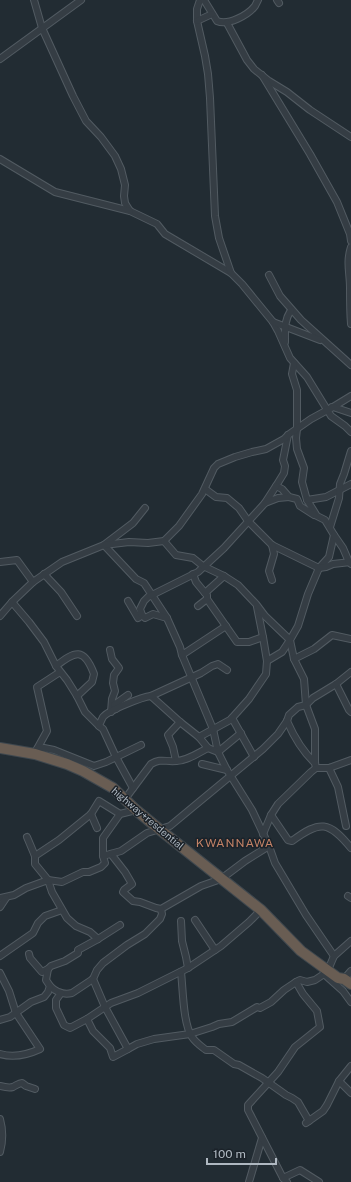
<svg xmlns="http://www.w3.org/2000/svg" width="351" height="1182" font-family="'Public Sans',sans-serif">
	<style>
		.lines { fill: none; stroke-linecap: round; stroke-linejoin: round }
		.minor-casing { stroke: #525b62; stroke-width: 8 }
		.highway-casing { stroke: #3f484f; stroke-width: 12 }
		.minor { stroke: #353d44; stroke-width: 6 }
		.highway { stroke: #695d53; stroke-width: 10 }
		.labels { text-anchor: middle; stroke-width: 3; stroke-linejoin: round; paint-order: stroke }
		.street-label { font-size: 10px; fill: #afb8c1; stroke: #1b2229 }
		.quarter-label { font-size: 12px; letter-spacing: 1px; fill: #c48367; stroke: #1b2229 }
	</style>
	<rect width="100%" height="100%" fill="#222c33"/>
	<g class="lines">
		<defs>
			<g id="minor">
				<path d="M 34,0 L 42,28 L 73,96 L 86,121 L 101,137 L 115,156 L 121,169 L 125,185 L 124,196 L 125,203 L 130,211 L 157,224 L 165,234 L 231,273"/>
				<path d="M 200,0 L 197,9 L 197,21 L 205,56 L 208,74 L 210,98 L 215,216 L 219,238 L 231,273 L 242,284 L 273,322 L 278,331 L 290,358 L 307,377 L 331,416 L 345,426 L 351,432"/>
				<path d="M 204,0 L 217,21 C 228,26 248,15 255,6 C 256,4 257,2 258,0"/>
				<path d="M 277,0 L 279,3"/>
				<path d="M 197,21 L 212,14"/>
				<path d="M 227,23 L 247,60 L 254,69 L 269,81 L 287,92 L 310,110 L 351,137"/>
				<path d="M 0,59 L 81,0"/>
				<path d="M 262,75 L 310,154 L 337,202 L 350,234 L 351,241"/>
				<path d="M 0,159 L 55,192 L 130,211"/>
				<path d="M 351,247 C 346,263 350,272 350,288 C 350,300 350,312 351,324"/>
				<path d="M 269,275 L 280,296 L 301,320 L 351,365"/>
				<path d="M 273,322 L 320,340"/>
				<path d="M 285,342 C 285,329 284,321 291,310"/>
				<path d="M 294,363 L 292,374 L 297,390 L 297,429 L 296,438 L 297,449 L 304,468 L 302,482 L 307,500 L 317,516 L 325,520 L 334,535 L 329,557 L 319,568 L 308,594 L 298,626 L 290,640 L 294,659 L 304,679 L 306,705 L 315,729 L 315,763 L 316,768"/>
				<path d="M 332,407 L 333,407 L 351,396"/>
				<path d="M 288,435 L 283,460 L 285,466 L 284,473 L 276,486 L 282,489 L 289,497 L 297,499 L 300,506 L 314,515"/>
				<path d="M 205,489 L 216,497 L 227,498 L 239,508 L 248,521 L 272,545 L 319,568 L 326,567 L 333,564 L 351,562"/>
				<path d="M 307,500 L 326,497 L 351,484"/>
				<path d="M 265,503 L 276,486"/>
				<path d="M 145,508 L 133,523 L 104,545 L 136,579 L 144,583 L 167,618 L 180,647 L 182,655 L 213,729 L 218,752 L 227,770 L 252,810 L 269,846 L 275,863 L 306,915 L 334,956"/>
				<path d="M 330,527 L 339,498 L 340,484 L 344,474 L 351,451"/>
				<path d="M 334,535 L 343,548 L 349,562 L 351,564"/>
				<path d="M 0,562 L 17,560 L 33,582"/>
				<path d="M 44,574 L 61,592 L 77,616"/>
				<path d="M 193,574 L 196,582 L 205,593"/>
				<path d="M 272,580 L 269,571 L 274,554 L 272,545"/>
				<path d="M 207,599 L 237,642 L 249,642 L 263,637"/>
				<path d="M 128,601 L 138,618 L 142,615"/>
				<path d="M 12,602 L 29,622 L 44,642 L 56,666 L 67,680 L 77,696 L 85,712 L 99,726"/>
				<path d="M 198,606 L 207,599 L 207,595 L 205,593 L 224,576"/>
				<path d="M 257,607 L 263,637 L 267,661"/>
				<path d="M 0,616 L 12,602 L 33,582 L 62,562 L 104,545 L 129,542 L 148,543 L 164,541 L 179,526 L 202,494 L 214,468 L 218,464 L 235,457 L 252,452 L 266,449 L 284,439 L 288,435 L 311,419 L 333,407 L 351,413"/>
				<path d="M 167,618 L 153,614 L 145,618 L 142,615 L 140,609 L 144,601 L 148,597 L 198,572 L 224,548 L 265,503 L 278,498 L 289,497"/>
				<path d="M 110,650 L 112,659 L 119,668 L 114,675 L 113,683 L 115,691 L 112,699 L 111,712"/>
				<path d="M 182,655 L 226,626"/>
				<path d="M 294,659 L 314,649 L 332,635 L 351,639"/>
				<path d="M 56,666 C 75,651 84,647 94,674 L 92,682 L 77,696"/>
				<path d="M 336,684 L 349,710 L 351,712"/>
				<path d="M 151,696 L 180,722 L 199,737"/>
				<path d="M 116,709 L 114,705 L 128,695"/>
				<path d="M 232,718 L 254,757"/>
				<path d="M 287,721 C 294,737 302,751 315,763"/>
				<path d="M 208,748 L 218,752 L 241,733"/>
				<path d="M 37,749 L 47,731 L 37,687 L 60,672"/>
				<path d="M 35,754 L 37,749 L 44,748 L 54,750 L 94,766 L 106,762 L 141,745"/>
				<path d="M 176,761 L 173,747 L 168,735 L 180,722"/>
				<path d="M 202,764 L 227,770"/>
				<path d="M 329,768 L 338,787 L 346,826"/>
				<path d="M 133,788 L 116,757 L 103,729 L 99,726 C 100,723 102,719 103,717 C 109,710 142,697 151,696 L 201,673 L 212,666 L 218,664 L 227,670"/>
				<path d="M 125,799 L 151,764 C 161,758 165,762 176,761 C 187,761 198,753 208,748 L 199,737 L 230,720 L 232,718 L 249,699 L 266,674 L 267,661 L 282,652 L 290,640 L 265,616 L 256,604 L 238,585 L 224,576 L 203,566 L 193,558 L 176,555 L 164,541"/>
				<path d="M 91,814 L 97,828"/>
				<path d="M 271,815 L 288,840 L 292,841 C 320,820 329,821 351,848"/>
				<path d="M 263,834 L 271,815 L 278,804 L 311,772 L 316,768 L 329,768 L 351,760"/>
				<path d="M 27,837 L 35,856 L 35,864 L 48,880 L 52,892 L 67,918 L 76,926 L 90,932 L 98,939"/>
				<path d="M 111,854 L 125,872 L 132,884 L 124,890 L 123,892 L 133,901 L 140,902 L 156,908 L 161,909 L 201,886 L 221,879 L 245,861 L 269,846"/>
				<path d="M 35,856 L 59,840 L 91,814 L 99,801 L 120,814"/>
				<path d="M 103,856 L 121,851 L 147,833 L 170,826 L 263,749 L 278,734 L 287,721 L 289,715 L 298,707 L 306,705 L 313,698 L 336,684 L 351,672"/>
				<path d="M 348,896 L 351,898"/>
				<path d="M 0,898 L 14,895 L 26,888 L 48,880 L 62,882 L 83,872 L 89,872 L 101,867 L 105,863 L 103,856 L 103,838 L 120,814 L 136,810"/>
				<path d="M 0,907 L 6,898"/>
				<path d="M 195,920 L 215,950"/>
				<path d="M 181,921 L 182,941 L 186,957 L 188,968"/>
				<path d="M 29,954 L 30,958 L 42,972 L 48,969"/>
				<path d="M 0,956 L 33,933 L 38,923 L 45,916 L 62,910"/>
				<path d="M 181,972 C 183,989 183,1024 192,1037 C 196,1043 201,1046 206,1050 L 214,1050 L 234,1064 L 239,1065 L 262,1078 L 286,1095 L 292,1098 L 298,1102 L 309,1121"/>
				<path d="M 0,973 L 9,991 L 16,1013 L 40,1049 C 27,1055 14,1058 0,1054"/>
				<path d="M 324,974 L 343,991 L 351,1002"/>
				<path d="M 344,979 L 351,971"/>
				<path d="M 50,986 C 56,992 64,995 72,993 L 93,979 L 97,970 L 103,963 L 127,945 L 145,934 L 160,919 L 162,914 L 161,909"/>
				<path d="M 61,993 L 56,1000 L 56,1008 L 64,1025 L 70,1028 L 87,1019 L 111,1003 L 138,993 L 188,968 L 221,946 L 249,922 L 261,910"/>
				<path d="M 87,1019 L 93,1031 L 110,1048 L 113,1057 L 128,1049 L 105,1007 L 93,979"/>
				<path d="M 0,1020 L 10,1017 L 31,1002 L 44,997 L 48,992 L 50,986 L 46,980 L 48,969 L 51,966 L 65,961 L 78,953 L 78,950 L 98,939 L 120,925"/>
				<path d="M 128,1049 L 137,1044 L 154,1039 L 190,1034 L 212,1027 L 219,1024 L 232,1022 L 257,1007 L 260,1008 L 271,1002 L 284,990 L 296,982 L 300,980 L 307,982 L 315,980 L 324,974 L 328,970 L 334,956 L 351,941"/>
				<path d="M 339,1081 L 351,1093"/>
				<path d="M 0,1086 C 4,1087 9,1088 13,1087 C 17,1085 19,1083 22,1083 L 26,1086 L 35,1089"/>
				<path d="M 0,1119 C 3,1130 3,1141 0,1152"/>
				<path d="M 306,1123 L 323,1111 L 327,1105 L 339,1081 L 351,1066"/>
				<path d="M 283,1178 L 300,1170 L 319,1182"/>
				<path d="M 249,1182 L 262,1138"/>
				<path d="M 287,1182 L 283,1178 L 248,1110 L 248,1105 L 278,1072 L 295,1047 L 320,1027 L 317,1011 L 303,994 L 296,982"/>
			</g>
			<path id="highway" d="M 0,748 L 35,754 L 67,764 L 83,771 L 113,788 L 136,810 L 159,829 L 261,910 L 301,951 L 338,978 L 344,979 L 351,984"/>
		</defs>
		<use href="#minor" class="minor-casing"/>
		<use href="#highway" class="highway-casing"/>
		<use href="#minor" class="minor"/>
		<use href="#highway" class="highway"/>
	</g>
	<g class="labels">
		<g class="street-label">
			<text transform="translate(148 818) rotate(40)" y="4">highway+resdential</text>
		</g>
		<g class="quarter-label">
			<text x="235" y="847">KWANNAWA</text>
		</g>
	</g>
	<path d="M207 1158v6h69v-6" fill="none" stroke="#afb8c1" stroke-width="2"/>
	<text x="213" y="1158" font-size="12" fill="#afb8c1" stroke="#1b2229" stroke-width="3" paint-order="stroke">100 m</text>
</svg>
